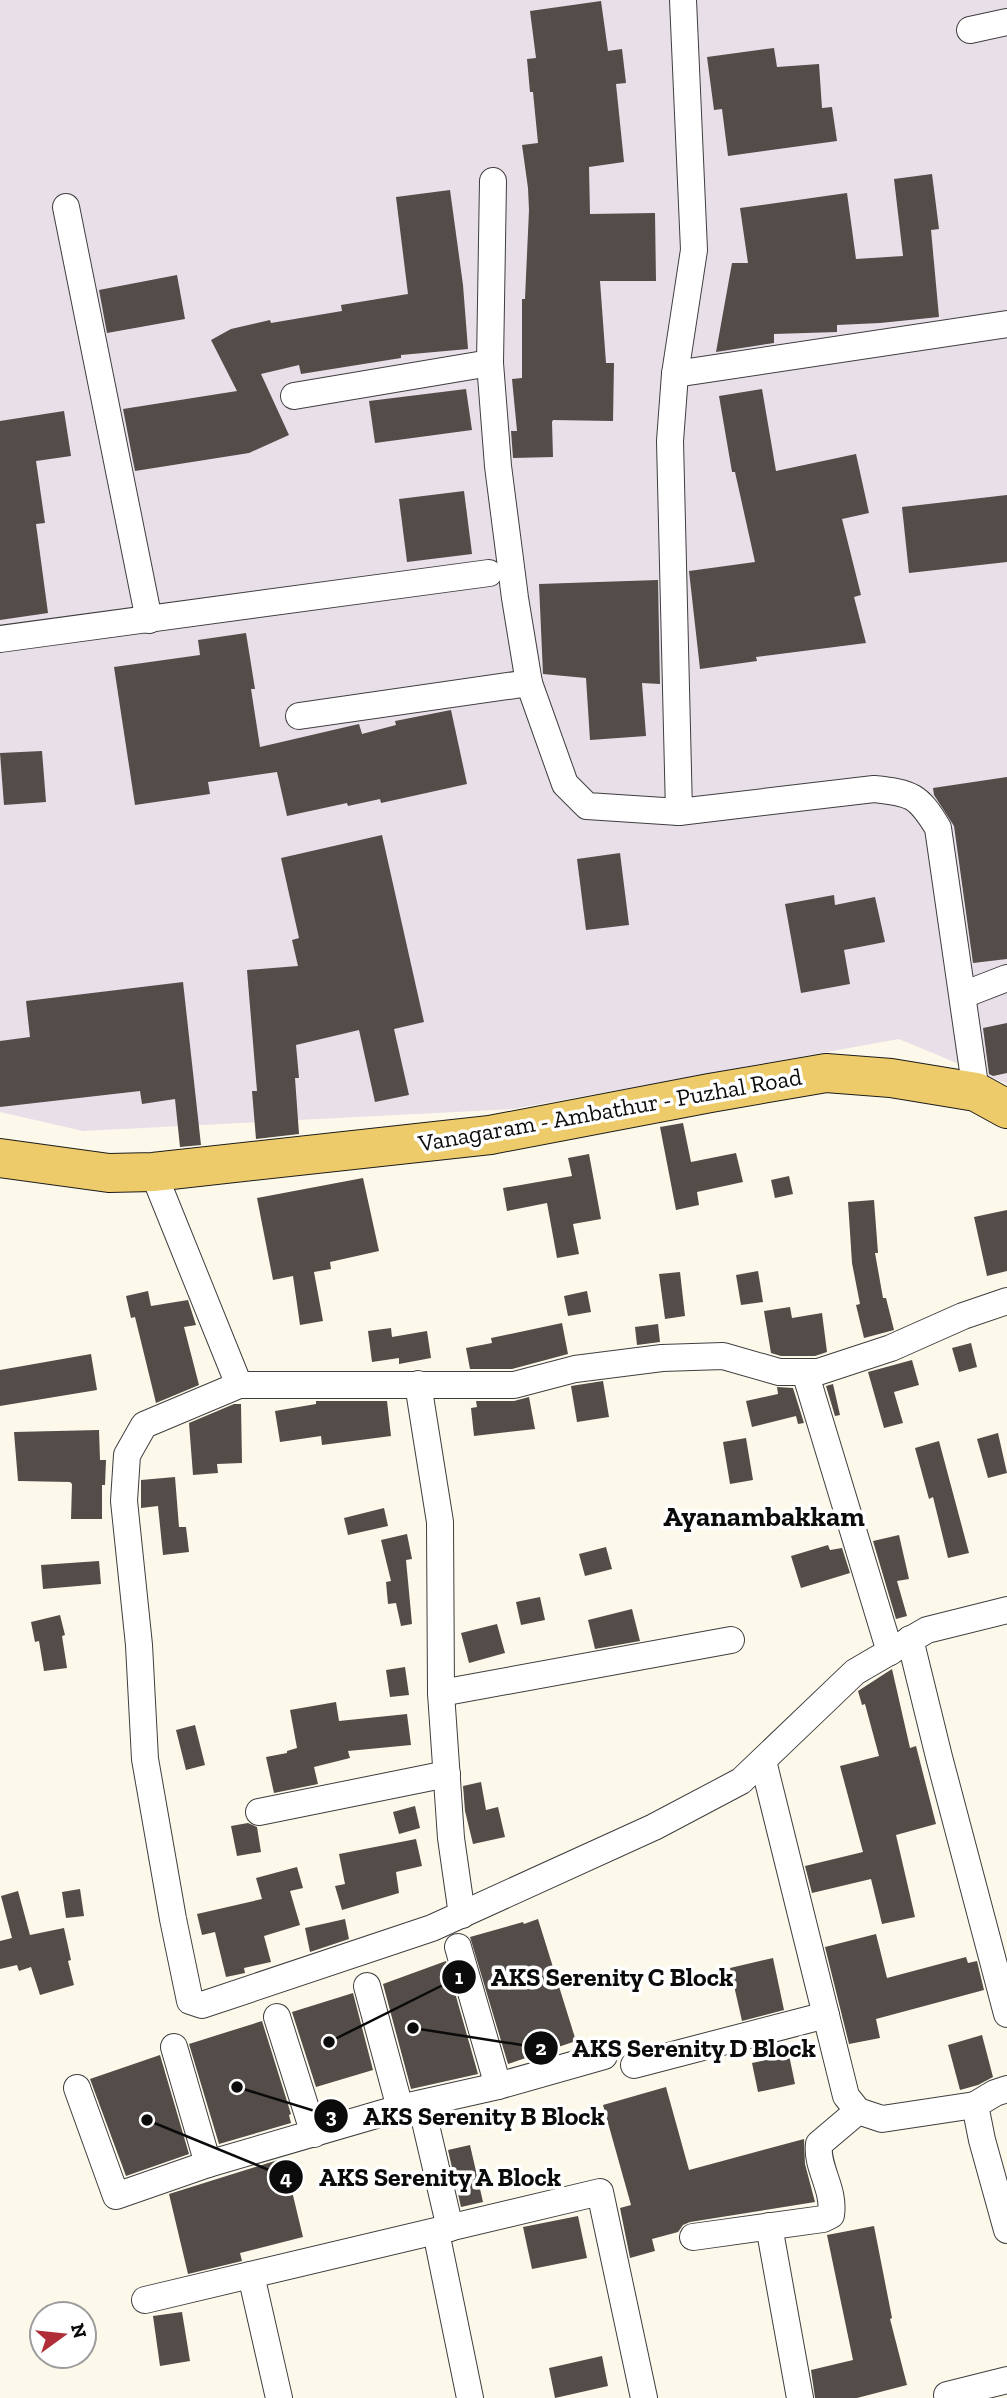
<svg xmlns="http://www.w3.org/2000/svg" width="1007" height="2398" font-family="'Zilla Slab',serif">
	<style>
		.industrial { fill: #e8dfe9 }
		.building { fill: #534c48 }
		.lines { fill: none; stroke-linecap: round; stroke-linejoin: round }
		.street-casing { stroke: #3e3e3e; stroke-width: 28 }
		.primary-casing { stroke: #1c1c1c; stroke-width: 40 }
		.street { stroke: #fff; stroke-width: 26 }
		.primary { stroke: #eecb6a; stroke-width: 38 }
		.labels { text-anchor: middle; stroke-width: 7; stroke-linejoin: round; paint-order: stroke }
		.street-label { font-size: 24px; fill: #0b0b0b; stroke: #fff }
		.quarter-label { font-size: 28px; font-weight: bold; fill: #0b0b0b; stroke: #fff }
		.leader { fill: none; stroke: #0b0b0b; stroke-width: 2.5 }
		.callout-dot { fill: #0b0b0b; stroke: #fff; stroke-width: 2.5 }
		.mark-label { font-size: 21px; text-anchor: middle; font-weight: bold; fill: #fff }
		.callout-label { font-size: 26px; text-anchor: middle; font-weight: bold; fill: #0b0b0b; stroke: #fff; stroke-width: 7; stroke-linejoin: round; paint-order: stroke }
	</style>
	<rect width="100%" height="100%" fill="#fdf9ea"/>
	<path class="industrial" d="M 0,0 L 1007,0 L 1007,1084 L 899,1039 L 513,1109 L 83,1131 L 0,1112 Z"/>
	<g class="building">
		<path d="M 601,1 L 608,51 L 622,49 L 626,83 L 616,84 L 624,162 L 589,167 L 590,214 L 655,213 L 656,281 L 600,281 L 606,363 L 614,363 L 613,421 L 553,420 L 552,422 L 553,457 L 513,458 L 511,431 L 517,431 L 512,379 L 522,378 L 522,299 L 525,299 L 529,210 L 528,188 L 522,145 L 538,143 L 533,92 L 530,92 L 527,59 L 536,58 L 530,11 Z"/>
		<path d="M 774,48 L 777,67 L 819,64 L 822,108 L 832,107 L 837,141 L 728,156 L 722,109 L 714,110 L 707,57 Z"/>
		<path d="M 932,174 L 939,229 L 931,230 L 939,317 L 880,323 L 837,325 L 837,332 L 774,334 L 774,343 L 716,352 L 732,263 L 748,263 L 740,208 L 847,193 L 856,259 L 903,256 L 894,179 Z"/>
		<path d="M 450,190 L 463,285 L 468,349 L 401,355 L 401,358 L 301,374 L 299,365 L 261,374 L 289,435 L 249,453 L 135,471 L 123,409 L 237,391 L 211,340 L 231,329 L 270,320 L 271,323 L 342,311 L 341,305 L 408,294 L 396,197 Z"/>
		<path d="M 177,275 L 185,319 L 107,333 L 99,290 Z"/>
		<path d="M 466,389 L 472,430 L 375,443 L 369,401 Z"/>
		<path d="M 762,389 L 776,471 L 856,454 L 869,513 L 842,519 L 861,595 L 854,597 L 866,643 L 756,657 L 757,661 L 700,669 L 689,571 L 755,562 L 735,472 L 732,472 L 719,396 Z"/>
		<path d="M 64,411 L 71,456 L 36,461 L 45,523 L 36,524 L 48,613 L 0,620 L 0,421 Z"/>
		<path d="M 464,491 L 472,554 L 407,562 L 399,499 Z"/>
		<path d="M 1007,495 L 1007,562 L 909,573 L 902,507 Z"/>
		<path d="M 658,580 L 660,684 L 642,683 L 646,736 L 590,740 L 586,678 L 543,674 L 539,584 Z"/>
		<path d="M 246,633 L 255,689 L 251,689 L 260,747 L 359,724 L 362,734 L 396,725 L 395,721 L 451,710 L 467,784 L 381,803 L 380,799 L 348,806 L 347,803 L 287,816 L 277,772 L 208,782 L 210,794 L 135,805 L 114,667 L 200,655 L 198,640 Z"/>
		<path d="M 42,751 L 46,802 L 4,805 L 0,753 Z"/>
		<path d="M 1007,777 L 1007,959 L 973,963 L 954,826 L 934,795 L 933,788 Z"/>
		<path d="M 382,835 L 424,1022 L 394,1029 L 409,1095 L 375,1102 L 359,1030 L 296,1045 L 299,1078 L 295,1078 L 299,1134 L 256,1139 L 252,1091 L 257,1091 L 247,970 L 298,966 L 292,940 L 299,938 L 281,858 Z"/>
		<path d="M 620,853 L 629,925 L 586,930 L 577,859 Z"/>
		<path d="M 834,895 L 835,905 L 875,897 L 885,942 L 844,950 L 850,984 L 801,993 L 785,904 Z"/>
		<path d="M 183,982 L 201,1145 L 180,1147 L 175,1099 L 142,1104 L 140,1091 L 0,1107 L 0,1041 L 30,1037 L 26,1001 Z"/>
		<path d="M 1007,1023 L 1007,1073 L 993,1076 L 989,1074 L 983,1028 Z"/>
		<path d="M 683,1123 L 691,1162 L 736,1153 L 743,1182 L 697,1192 L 699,1205 L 676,1210 L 660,1127 Z"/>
		<path d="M 589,1154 L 601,1219 L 573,1224 L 579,1254 L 557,1258 L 547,1203 L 507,1211 L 503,1188 L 572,1176 L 568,1158 Z"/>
		<path d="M 789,1176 L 793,1194 L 775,1198 L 771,1180 Z"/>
		<path d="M 363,1178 L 379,1251 L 330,1262 L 331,1269 L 314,1272 L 323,1321 L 300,1325 L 293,1276 L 273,1280 L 257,1198 Z"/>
		<path d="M 874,1200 L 878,1253 L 875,1253 L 883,1298 L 886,1298 L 894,1330 L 864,1338 L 856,1305 L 860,1304 L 852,1263 L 848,1202 Z"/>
		<path d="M 1007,1210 L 1007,1271 L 987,1276 L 974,1217 Z"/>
		<path d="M 758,1271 L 763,1302 L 741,1305 L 736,1275 Z"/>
		<path d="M 680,1272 L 685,1316 L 665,1319 L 659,1274 Z"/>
		<path d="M 148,1291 L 151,1306 L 188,1300 L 196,1325 L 184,1327 L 199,1385 L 156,1403 L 135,1317 L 131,1318 L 126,1296 Z"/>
		<path d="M 587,1291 L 591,1312 L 568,1316 L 564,1296 Z"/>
		<path d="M 790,1307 L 792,1318 L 822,1313 L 827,1352 L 815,1356 L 781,1356 L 771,1353 L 764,1311 Z"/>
		<path d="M 562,1323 L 568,1354 L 512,1369 L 470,1369 L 466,1348 L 492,1343 L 491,1338 Z"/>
		<path d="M 658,1324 L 660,1342 L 637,1345 L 635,1327 Z"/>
		<path d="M 391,1328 L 392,1337 L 427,1331 L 431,1358 L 399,1364 L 399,1358 L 372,1362 L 368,1331 Z"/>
		<path d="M 971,1343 L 977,1367 L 959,1372 L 952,1348 Z"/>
		<path d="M 91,1354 L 97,1390 L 0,1406 L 0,1370 Z"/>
		<path d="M 912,1360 L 919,1385 L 894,1392 L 903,1423 L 884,1428 L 868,1372 Z"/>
		<path d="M 603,1381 L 609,1417 L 577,1422 L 571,1386 Z"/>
		<path d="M 833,1384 L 840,1415 L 835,1416 L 826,1386 Z"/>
		<path d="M 777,1387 L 793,1388 L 804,1423 L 798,1424 L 796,1416 L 752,1427 L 746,1401 L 778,1394 Z"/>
		<path d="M 529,1397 L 535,1429 L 474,1436 L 471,1408 L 477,1407 L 476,1401 L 514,1401 Z"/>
		<path d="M 316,1401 L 387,1401 L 391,1436 L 322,1445 L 321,1436 L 280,1442 L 275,1411 L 316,1404 Z"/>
		<path d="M 234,1404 L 241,1404 L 242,1463 L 217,1464 L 218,1473 L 193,1475 L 189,1423 Z"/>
		<path d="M 99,1430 L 100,1460 L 106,1460 L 105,1485 L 102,1485 L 102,1519 L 71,1519 L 72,1484 L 70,1482 L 18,1481 L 14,1432 Z"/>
		<path d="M 998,1433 L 1007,1473 L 988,1478 L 977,1439 Z"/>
		<path d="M 746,1438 L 753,1480 L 730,1484 L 723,1442 Z"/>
		<path d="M 939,1441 L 969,1553 L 948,1558 L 933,1497 L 929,1499 L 915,1448 Z"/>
		<path d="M 175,1477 L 179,1527 L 186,1527 L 189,1552 L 163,1555 L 158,1506 L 141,1508 L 141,1480 Z"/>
		<path d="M 384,1508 L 388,1526 L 348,1535 L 344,1518 Z"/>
		<path d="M 407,1534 L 412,1559 L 406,1560 L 412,1624 L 401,1626 L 396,1603 L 388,1604 L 386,1582 L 391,1581 L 381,1540 Z"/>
		<path d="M 899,1535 L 909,1579 L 897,1581 L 907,1616 L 896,1619 L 873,1541 Z"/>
		<path d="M 828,1545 L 830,1550 L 842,1548 L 850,1573 L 801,1588 L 791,1556 Z"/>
		<path d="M 606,1547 L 612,1569 L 585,1576 L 579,1554 Z"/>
		<path d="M 99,1561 L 101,1584 L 43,1589 L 41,1565 Z"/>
		<path d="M 540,1597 L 545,1620 L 521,1625 L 516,1602 Z"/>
		<path d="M 632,1609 L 640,1641 L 595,1649 L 588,1620 Z"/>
		<path d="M 60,1615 L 65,1635 L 62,1636 L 67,1668 L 44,1671 L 39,1641 L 35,1642 L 31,1622 Z"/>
		<path d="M 497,1624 L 505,1653 L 469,1663 L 461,1633 Z"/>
		<path d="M 405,1667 L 409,1695 L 390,1697 L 386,1670 Z"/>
		<path d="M 892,1669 L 910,1748 L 916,1746 L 936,1824 L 896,1835 L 915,1917 L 882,1924 L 871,1879 L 812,1893 L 805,1866 L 863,1852 L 840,1766 L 879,1756 L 865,1704 L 862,1705 L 858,1691 Z"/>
		<path d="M 336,1702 L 339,1721 L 407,1714 L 411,1745 L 348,1751 L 350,1758 L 314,1767 L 318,1784 L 274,1793 L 266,1757 L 287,1753 L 287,1751 L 297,1748 L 290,1710 Z"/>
		<path d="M 195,1725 L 205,1765 L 186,1770 L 176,1730 Z"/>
		<path d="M 481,1782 L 486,1810 L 498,1807 L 505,1837 L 473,1844 L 465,1811 L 463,1786 Z"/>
		<path d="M 415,1806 L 420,1828 L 399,1834 L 393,1812 Z"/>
		<path d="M 248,1823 L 257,1827 L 261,1852 L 237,1856 L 231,1826 Z"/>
		<path d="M 416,1839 L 422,1866 L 396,1872 L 399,1893 L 342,1910 L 335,1886 L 345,1884 L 339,1854 Z"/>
		<path d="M 297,1867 L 303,1888 L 290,1891 L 300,1925 L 264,1936 L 271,1962 L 244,1968 L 245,1973 L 226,1977 L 215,1932 L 202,1935 L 197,1914 L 262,1899 L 256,1878 Z"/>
		<path d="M 80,1889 L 84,1916 L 66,1918 L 62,1892 Z"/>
		<path d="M 18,1891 L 30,1935 L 64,1928 L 71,1960 L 68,1961 L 74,1985 L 40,1995 L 31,1967 L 19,1971 L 17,1965 L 0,1969 L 0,1941 L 12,1938 L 1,1896 Z"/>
		<path d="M 345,1919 L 349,1939 L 310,1952 L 305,1928 Z"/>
		<path d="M 538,1919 L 576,2041 L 508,2064 L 470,1937 L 523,1922 L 524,1924 Z"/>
		<path d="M 876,1934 L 887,1978 L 966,1957 L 968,1963 L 977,1961 L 984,1990 L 876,2019 L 880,2038 L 849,2044 L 825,1947 Z"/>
		<path d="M 773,1958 L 784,2010 L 742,2021 L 730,1968 Z"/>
		<path d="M 446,1961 L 478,2074 L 411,2089 L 383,1984 Z"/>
		<path d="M 353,1993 L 373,2070 L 316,2087 L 292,2012 Z"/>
		<path d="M 262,2021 L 291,2114 L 289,2115 L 291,2123 L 219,2144 L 189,2044 Z"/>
		<path d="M 982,2035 L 993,2077 L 978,2085 L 960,2090 L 948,2045 Z"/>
		<path d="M 160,2055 L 189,2154 L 126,2176 L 90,2079 Z"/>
		<path d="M 789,2055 L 795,2084 L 758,2092 L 752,2063 Z"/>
		<path d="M 666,2087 L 689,2170 L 804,2139 L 805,2164 L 815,2202 L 690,2222 L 683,2225 L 678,2232 L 652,2239 L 655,2251 L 630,2258 L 620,2208 L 631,2205 L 603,2105 Z"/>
		<path d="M 470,2145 L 483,2202 L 461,2207 L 448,2150 Z"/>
		<path d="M 284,2158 L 303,2237 L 240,2253 L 242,2261 L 188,2274 L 169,2194 Z"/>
		<path d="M 578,2216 L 587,2258 L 532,2269 L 523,2227 Z"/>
		<path d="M 874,2226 L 892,2318 L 890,2319 L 907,2385 L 857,2398 L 815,2398 L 811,2370 L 853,2360 L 827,2235 Z"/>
		<path d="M 182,2312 L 190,2361 L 160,2366 L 153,2316 Z"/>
		<path d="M 602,2356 L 608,2386 L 555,2398 L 549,2368 Z"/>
	</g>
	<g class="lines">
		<defs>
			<g id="street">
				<path d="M 970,30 L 1007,22"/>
				<path d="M 493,181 L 490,363 L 498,466 L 515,598 L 529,683 L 565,784 L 587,806 L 679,812 L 874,789 C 912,793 918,795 938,828 L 976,1092"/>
				<path d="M 66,207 L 149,620"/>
				<path d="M 675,374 L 1007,324"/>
				<path d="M 294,396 L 490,363"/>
				<path d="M 0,639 L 489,573"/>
				<path d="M 299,716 L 529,683"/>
				<path d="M 679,812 L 670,441 L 675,374 L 694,250 L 683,0"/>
				<path d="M 963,995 L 1007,978"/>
				<path d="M 153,1172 L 239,1385 L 144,1425 L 127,1455 L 124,1501 L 139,1645 L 145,1759 L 173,1919 L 190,2001 L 202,2005 L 432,1928 L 654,1827 L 741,1781 L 855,1672 L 927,1630 L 1007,1610"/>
				<path d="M 805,1372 L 890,1652"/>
				<path d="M 418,1384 L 440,1522 L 441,1693 L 451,1838 L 462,1915"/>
				<path d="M 239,1385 L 514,1385 L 575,1369 L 662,1358 L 723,1356 L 779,1372 L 818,1372 L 891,1348 L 963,1316 L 1007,1301"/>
				<path d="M 910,1639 L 939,1757 L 1007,2014"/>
				<path d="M 441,1693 L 731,1640"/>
				<path d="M 763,1761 L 846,2096 L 858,2111 L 882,2119 L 975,2105"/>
				<path d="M 259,1812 L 447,1774"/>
				<path d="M 458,1947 L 498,2086"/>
				<path d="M 367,1986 L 400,2108"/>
				<path d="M 277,2017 L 314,2134"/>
				<path d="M 174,2047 L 208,2164"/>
				<path d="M 634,2065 L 826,2015"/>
				<path d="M 77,2088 L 116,2196 L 208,2164 L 400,2108 L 498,2086 L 604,2056"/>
				<path d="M 1007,2089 L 995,2093 L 975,2105 L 982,2140 L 1007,2230"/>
				<path d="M 421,2104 L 450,2228"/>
				<path d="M 769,2226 L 800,2398"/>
				<path d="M 436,2232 L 470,2398"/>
				<path d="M 693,2237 L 823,2219 L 831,2215 C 835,2188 816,2168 819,2144 L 858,2111"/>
				<path d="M 251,2275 L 279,2398"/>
				<path d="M 145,2300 L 600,2192 L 644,2398"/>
				<path d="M 947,2395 L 1007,2380"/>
			</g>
			<path id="primary" d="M 0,1158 L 109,1173 L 153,1172 L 490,1135 L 710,1093 L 826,1073 L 891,1078 L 976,1092 L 1007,1109"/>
		</defs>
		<use href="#street" class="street-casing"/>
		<use href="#primary" class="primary-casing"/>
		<use href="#street" class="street"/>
		<use href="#primary" class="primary"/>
	</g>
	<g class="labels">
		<g class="street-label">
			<text transform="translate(610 1110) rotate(-10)" y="8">Vanagaram - Ambathur - Puzhal Road</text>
		</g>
		<g class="quarter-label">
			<text x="764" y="1526">Ayanambakkam</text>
		</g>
	</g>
	<path class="leader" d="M329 2042L459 1977M413 2028L541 2048M237 2087L331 2116M147 2120L286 2177"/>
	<g class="callout-dot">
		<circle cx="329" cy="2042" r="7"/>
		<circle cx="413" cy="2028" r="7"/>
		<circle cx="237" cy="2087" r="7"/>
		<circle cx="147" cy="2120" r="7"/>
		<circle cx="459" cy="1977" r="18"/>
		<circle cx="541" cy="2048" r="18"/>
		<circle cx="331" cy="2116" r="18"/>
		<circle cx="286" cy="2177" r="18"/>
	</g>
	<g class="mark-label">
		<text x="459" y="1984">1</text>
		<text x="541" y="2055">2</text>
		<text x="331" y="2123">3</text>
		<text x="286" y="2185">4</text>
	</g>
	<g class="callout-label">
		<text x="612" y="1986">AKS Serenity C Block</text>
		<text x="694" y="2057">AKS Serenity D Block</text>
		<text x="484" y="2125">AKS Serenity B Block</text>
		<text x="440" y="2186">AKS Serenity A Block</text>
	</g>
	<g transform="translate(63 2335) rotate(75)"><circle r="33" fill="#ffffff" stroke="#9d9d9d" stroke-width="2"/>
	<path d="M0-5L12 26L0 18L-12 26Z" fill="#af2e38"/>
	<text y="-10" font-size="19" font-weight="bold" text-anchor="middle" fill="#0b0b0b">N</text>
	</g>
</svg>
